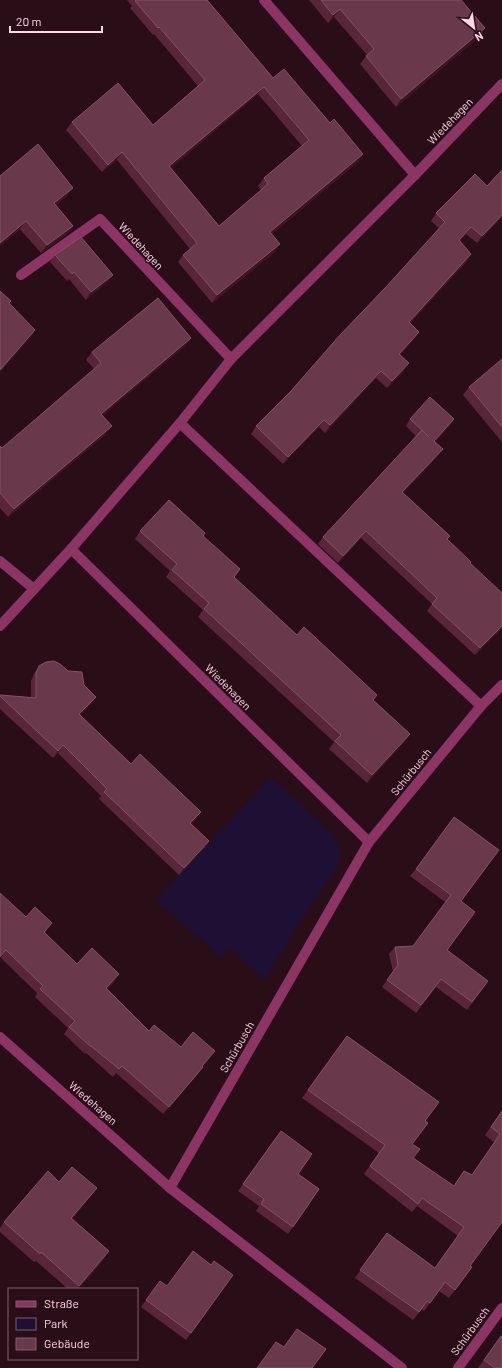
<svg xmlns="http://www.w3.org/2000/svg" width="502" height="1368" font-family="Barlow,sans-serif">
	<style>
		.green { fill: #1e1034 }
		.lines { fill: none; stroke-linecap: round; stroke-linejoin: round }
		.minor { stroke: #8c3463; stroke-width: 10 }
		.wall { fill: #592538; fill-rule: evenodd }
		.shaded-wall { fill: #3e1423 }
		.building { fill: #6a384b; stroke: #825164; fill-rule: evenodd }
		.labels { text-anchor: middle; stroke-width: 3; stroke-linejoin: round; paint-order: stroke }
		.street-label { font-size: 11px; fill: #ffd6e8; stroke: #290e18 }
	</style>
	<rect width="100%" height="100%" fill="#290e18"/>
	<path class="green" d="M 271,777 L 330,832 C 337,840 342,848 340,859 C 337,871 316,897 308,909 C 293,932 279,956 265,980 L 230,948 L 221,957 L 157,901 L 164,891 Z"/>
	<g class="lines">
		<g class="minor">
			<path d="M 264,0 L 415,175"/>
			<path d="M 21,275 L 100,219 L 231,359"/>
			<path d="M 180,423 L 481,706"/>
			<path d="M 71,549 L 369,842"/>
			<path d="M 0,561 L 34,589"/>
			<path d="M 0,626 L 71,549 L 180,423 L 231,359 L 415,175 L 502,84"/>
			<path d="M 0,1037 L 170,1188"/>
			<path d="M 402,1368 L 170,1188 L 369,842 L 481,706 L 502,685"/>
			<path d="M 458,1368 L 502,1308"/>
		</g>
	</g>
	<g class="wall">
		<path d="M 127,0 L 207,0 L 273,78 L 330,123 L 363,154 L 358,162 L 272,234 L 275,252 L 212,303 L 178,262 L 183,255 L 190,249 L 117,160 L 102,172 L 66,130 L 72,122 L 153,125 L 198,86 L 154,34 L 153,35 L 130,8 L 132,6 ZM 258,94 L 302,146 L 264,178 L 258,186 L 261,190 L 219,226 L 171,168 Z"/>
		<path d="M 309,0 L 461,0 L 480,36 L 396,107 L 360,64 L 367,55 L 334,17 L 328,23 Z"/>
		<path d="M 502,170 L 502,217 L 477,243 L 466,234 L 460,241 L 471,254 L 466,262 L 410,323 L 419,332 L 414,339 L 400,355 L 404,371 L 387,388 L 376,378 L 325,433 L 319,427 L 283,464 L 251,434 L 256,426 L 291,391 L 386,287 L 439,228 L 431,221 L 436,213 L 487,186 Z"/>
		<path d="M 0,176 L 67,196 L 56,205 L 73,226 L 67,234 L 41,253 L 20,229 L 0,246 Z"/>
		<path d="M 55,255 L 113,275 L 107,282 L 86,300 L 69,279 L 67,281 L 50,262 Z"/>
		<path d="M 191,338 L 185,346 L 102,415 L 106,434 L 8,517 L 0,508 L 0,446 L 2,448 L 94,369 L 86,360 L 92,352 Z"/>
		<path d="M 502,359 L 502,442 L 463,395 L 469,387 Z"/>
		<path d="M 410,419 L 454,419 L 449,426 L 435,442 L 438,455 L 403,493 L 470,563 L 502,628 L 475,655 L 427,611 L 432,604 L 361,538 L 338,563 L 318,544 L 323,537 L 416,436 L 406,426 Z"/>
		<path d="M 140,531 L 205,533 L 203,536 L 235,578 L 297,635 L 374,701 L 410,734 L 404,742 L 367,783 L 329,749 L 334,742 L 198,617 L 203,610 L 166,577 L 170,571 L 135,539 Z"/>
		<path d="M 39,666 L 84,685 L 96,697 L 91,704 L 80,715 L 131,764 L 196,819 L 191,824 L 209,841 L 204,848 L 179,875 L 99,799 L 101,796 L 58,753 L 53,758 L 0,709 L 0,695 L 31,697 L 31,681 L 34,674 Z"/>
		<path d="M 416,869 L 461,902 L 448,950 L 483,988 L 467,1010 L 436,987 L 416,1013 L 382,987 L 393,972 L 389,954 L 395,947 L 413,946 L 445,902 L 410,876 Z"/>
		<path d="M 26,917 L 47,930 L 45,933 L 77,964 L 114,982 L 107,989 L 149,1031 L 181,1047 L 209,1058 L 203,1066 L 198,1074 L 163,1114 L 116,1073 L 113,1077 L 86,1053 L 85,1054 L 64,1034 L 68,1028 L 35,997 L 37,993 L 1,958 Z"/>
		<path d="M 347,1036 L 426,1121 L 413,1144 L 414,1158 L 454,1186 L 472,1175 L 495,1143 L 485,1135 L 502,1111 L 502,1222 L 470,1266 L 472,1267 L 449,1298 L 439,1291 L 424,1311 L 422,1309 L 413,1320 L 355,1278 L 387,1233 L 435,1268 L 458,1236 L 417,1206 L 412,1212 L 364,1174 L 379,1153 L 302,1098 Z"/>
		<path d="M 281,1131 L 298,1174 L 319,1189 L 288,1234 L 256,1211 L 259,1206 L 238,1191 Z"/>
		<path d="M 59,1182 L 91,1196 L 72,1219 L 104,1259 L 78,1289 L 68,1289 L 36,1261 L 34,1262 L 0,1232 L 0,1228 L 4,1222 Z"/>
		<path d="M 211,1265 L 233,1275 L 186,1340 L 141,1307 L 160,1281 L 167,1286 Z"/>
		<path d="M 501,1336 L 502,1368 L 478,1368 Z"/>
	</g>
	<g class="shaded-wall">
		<path d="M 340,9 L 334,17 L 328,23 L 333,15 Z"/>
		<path d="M 485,28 L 480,36 L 396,107 L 401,99 Z"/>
		<path d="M 264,87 L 258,94 L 164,174 L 169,166 Z"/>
		<path d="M 122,152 L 117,160 L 102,172 L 108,165 Z"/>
		<path d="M 363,154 L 358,162 L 265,240 L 270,232 Z"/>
		<path d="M 73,188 L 67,196 L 48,211 L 54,203 Z"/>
		<path d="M 502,215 L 502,217 L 477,243 L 482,236 Z"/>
		<path d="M 26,221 L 20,229 L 0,246 L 0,243 Z"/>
		<path d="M 73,226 L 67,234 L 41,253 L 47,245 Z"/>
		<path d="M 471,227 L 466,234 L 454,247 L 459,240 Z"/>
		<path d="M 280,244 L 275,252 L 212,303 L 217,295 Z"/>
		<path d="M 471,254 L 466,262 L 404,329 L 409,322 Z"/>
		<path d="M 113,275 L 107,282 L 86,300 L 91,292 Z"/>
		<path d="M 35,330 L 30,338 L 0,372 L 0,370 Z"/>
		<path d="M 419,332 L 414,339 L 394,361 L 399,354 Z"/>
		<path d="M 191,338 L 185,346 L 95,422 L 101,414 Z"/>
		<path d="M 409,363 L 404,371 L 387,388 L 392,381 Z"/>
		<path d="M 381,371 L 376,378 L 325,433 L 330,425 Z"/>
		<path d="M 454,419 L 449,426 L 429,448 L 434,441 Z"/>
		<path d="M 324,420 L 319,427 L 283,464 L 288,457 Z"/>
		<path d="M 112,426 L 106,434 L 8,517 L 14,509 Z"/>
		<path d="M 443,449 L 438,455 L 398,499 L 402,492 Z"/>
		<path d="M 366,531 L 361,538 L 338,563 L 343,556 Z"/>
		<path d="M 502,626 L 502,628 L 475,655 L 480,648 Z"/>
		<path d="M 96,697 L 91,704 L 74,722 L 79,714 Z"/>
		<path d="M 410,734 L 404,742 L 367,783 L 372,775 Z"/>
		<path d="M 63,745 L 58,753 L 53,758 L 58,751 Z"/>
		<path d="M 201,812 L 196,819 L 185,830 L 190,823 Z"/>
		<path d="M 209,841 L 204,848 L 179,875 L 184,868 Z"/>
		<path d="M 119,974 L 114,982 L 101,995 L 106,988 Z"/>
		<path d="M 203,1067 L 198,1074 L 163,1114 L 169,1107 Z"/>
		<path d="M 97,1188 L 91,1196 L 65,1226 L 71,1218 Z"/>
		<path d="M 109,1251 L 104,1259 L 78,1289 L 77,1289 Z"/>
	</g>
	<g class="building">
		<path d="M 136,0 L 207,0 L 273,78 L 284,69 L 330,123 L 334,119 L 363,154 L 270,232 L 280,244 L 217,295 L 183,255 L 197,243 L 122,152 L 108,165 L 72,122 L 118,83 L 153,125 L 205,80 L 159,27 L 158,28 L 135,1 ZM 264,87 L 309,140 L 264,178 L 268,184 L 219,226 L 169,166 Z"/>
		<path d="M 321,0 L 461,0 L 485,28 L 401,99 L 366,56 L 374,49 L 340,9 L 333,15 Z"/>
		<path d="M 38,144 L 73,188 L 54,203 L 73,226 L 47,245 L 26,221 L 0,243 L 0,176 Z"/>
		<path d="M 502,170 L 502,215 L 482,236 L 471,227 L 459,240 L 471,254 L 409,322 L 419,332 L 399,354 L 409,363 L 392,381 L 381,371 L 330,425 L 324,420 L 288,457 L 256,426 L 291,391 L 340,335 L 386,287 L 445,222 L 436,213 L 475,174 L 487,186 Z"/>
		<path d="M 81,237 L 113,275 L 91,292 L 74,272 L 72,274 L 55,255 Z"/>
		<path d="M 0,291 L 11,301 L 9,303 L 35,330 L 0,370 Z"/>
		<path d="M 158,298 L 191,338 L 101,414 L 112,426 L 14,509 L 0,493 L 0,446 L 2,448 L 101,363 L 92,352 Z"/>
		<path d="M 502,359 L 502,427 L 469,387 Z"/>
		<path d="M 430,397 L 454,419 L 434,441 L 443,449 L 402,492 L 450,536 L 447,539 L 471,562 L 470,563 L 502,593 L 502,626 L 480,648 L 432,604 L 437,598 L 366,531 L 343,556 L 323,537 L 422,430 L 429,437 L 410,419 Z"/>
		<path d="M 169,500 L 205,533 L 203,536 L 240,569 L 234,577 L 297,635 L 304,627 L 377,695 L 373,700 L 410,734 L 372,775 L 335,741 L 341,735 L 204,609 L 209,603 L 172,570 L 177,564 L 140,531 Z"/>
		<path d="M 54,661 L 60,664 L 68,671 L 82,672 L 84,685 L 96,697 L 79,714 L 131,764 L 140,754 L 201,812 L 190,823 L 209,841 L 184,868 L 104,792 L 107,789 L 63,745 L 58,751 L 0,696 L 0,695 L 36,698 L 36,673 L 39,666 L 46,662 Z"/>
		<path d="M 454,817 L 499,850 L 461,901 L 475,912 L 447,950 L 488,981 L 472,1002 L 441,979 L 421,1005 L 387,980 L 398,965 L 395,947 L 413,946 L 451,895 L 416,869 Z"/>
		<path d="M 0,893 L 26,917 L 35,907 L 52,923 L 44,932 L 77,964 L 92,948 L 119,974 L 106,988 L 149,1031 L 154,1025 L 181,1047 L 193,1032 L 215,1051 L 202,1066 L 203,1067 L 169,1107 L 122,1066 L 119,1069 L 91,1046 L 90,1046 L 69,1027 L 75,1021 L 40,989 L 43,986 L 6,950 L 0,957 Z"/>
		<path d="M 347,1036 L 439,1102 L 425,1121 L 428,1123 L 412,1144 L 420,1149 L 413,1158 L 454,1186 L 464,1171 L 472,1175 L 500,1134 L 491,1127 L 502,1111 L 502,1222 L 470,1266 L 472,1267 L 455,1290 L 445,1282 L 430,1303 L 427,1301 L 419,1312 L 360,1270 L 387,1233 L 435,1268 L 464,1227 L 422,1198 L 418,1204 L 370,1166 L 385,1145 L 308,1090 Z"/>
		<path d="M 281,1131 L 312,1154 L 298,1174 L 319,1189 L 293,1227 L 261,1204 L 264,1199 L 243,1184 Z"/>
		<path d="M 72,1167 L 97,1188 L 71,1218 L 109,1251 L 79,1286 L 41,1252 L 40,1254 L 4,1222 L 48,1171 L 59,1182 Z"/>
		<path d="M 193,1251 L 211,1265 L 214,1261 L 233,1275 L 191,1333 L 146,1300 L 160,1281 L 167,1286 Z"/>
		<path d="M 297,1329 L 326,1349 L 312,1368 L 257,1368 L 276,1342 L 284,1347 Z"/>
		<path d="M 501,1336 L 502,1336 L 502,1368 L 495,1368 L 484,1360 Z"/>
	</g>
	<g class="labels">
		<g class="street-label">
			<text transform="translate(450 121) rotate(-46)" y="4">Wiedehagen</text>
			<text transform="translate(141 246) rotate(47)" y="4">Wiedehagen</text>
			<text transform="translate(228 687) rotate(45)" y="4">Wiedehagen</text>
			<text transform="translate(411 772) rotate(-51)" y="4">Schürbusch</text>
			<text transform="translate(237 1047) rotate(-60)" y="4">Schürbusch</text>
			<text transform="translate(93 1103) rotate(41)" y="4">Wiedehagen</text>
			<text transform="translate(470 1331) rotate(-54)" y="4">Schürbusch</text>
		</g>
	</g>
	<rect x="8" y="1288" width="130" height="72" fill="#290e18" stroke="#7f5e6b"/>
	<rect x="16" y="1301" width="20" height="6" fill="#8c3463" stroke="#7f5e6b"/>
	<text x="44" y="1308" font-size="12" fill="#ffd6e8">Straße</text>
	<rect x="16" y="1318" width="20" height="12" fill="#1e1034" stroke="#7f5e6b"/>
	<text x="44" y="1328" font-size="12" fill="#ffd6e8">Park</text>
	<rect x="16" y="1338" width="20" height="12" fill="#6a384b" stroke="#7f5e6b"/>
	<text x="44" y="1348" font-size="12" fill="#ffd6e8">Gebäude</text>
	<g transform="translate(474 28) rotate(150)" stroke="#290e18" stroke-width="3" paint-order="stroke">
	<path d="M0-3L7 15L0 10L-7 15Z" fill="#ffd6e8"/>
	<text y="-6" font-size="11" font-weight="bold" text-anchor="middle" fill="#ffd6e8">N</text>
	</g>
	<path d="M10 26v6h92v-6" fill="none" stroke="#ffd6e8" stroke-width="2"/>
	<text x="16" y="26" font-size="12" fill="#ffd6e8" stroke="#290e18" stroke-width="3" paint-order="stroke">20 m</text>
</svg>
